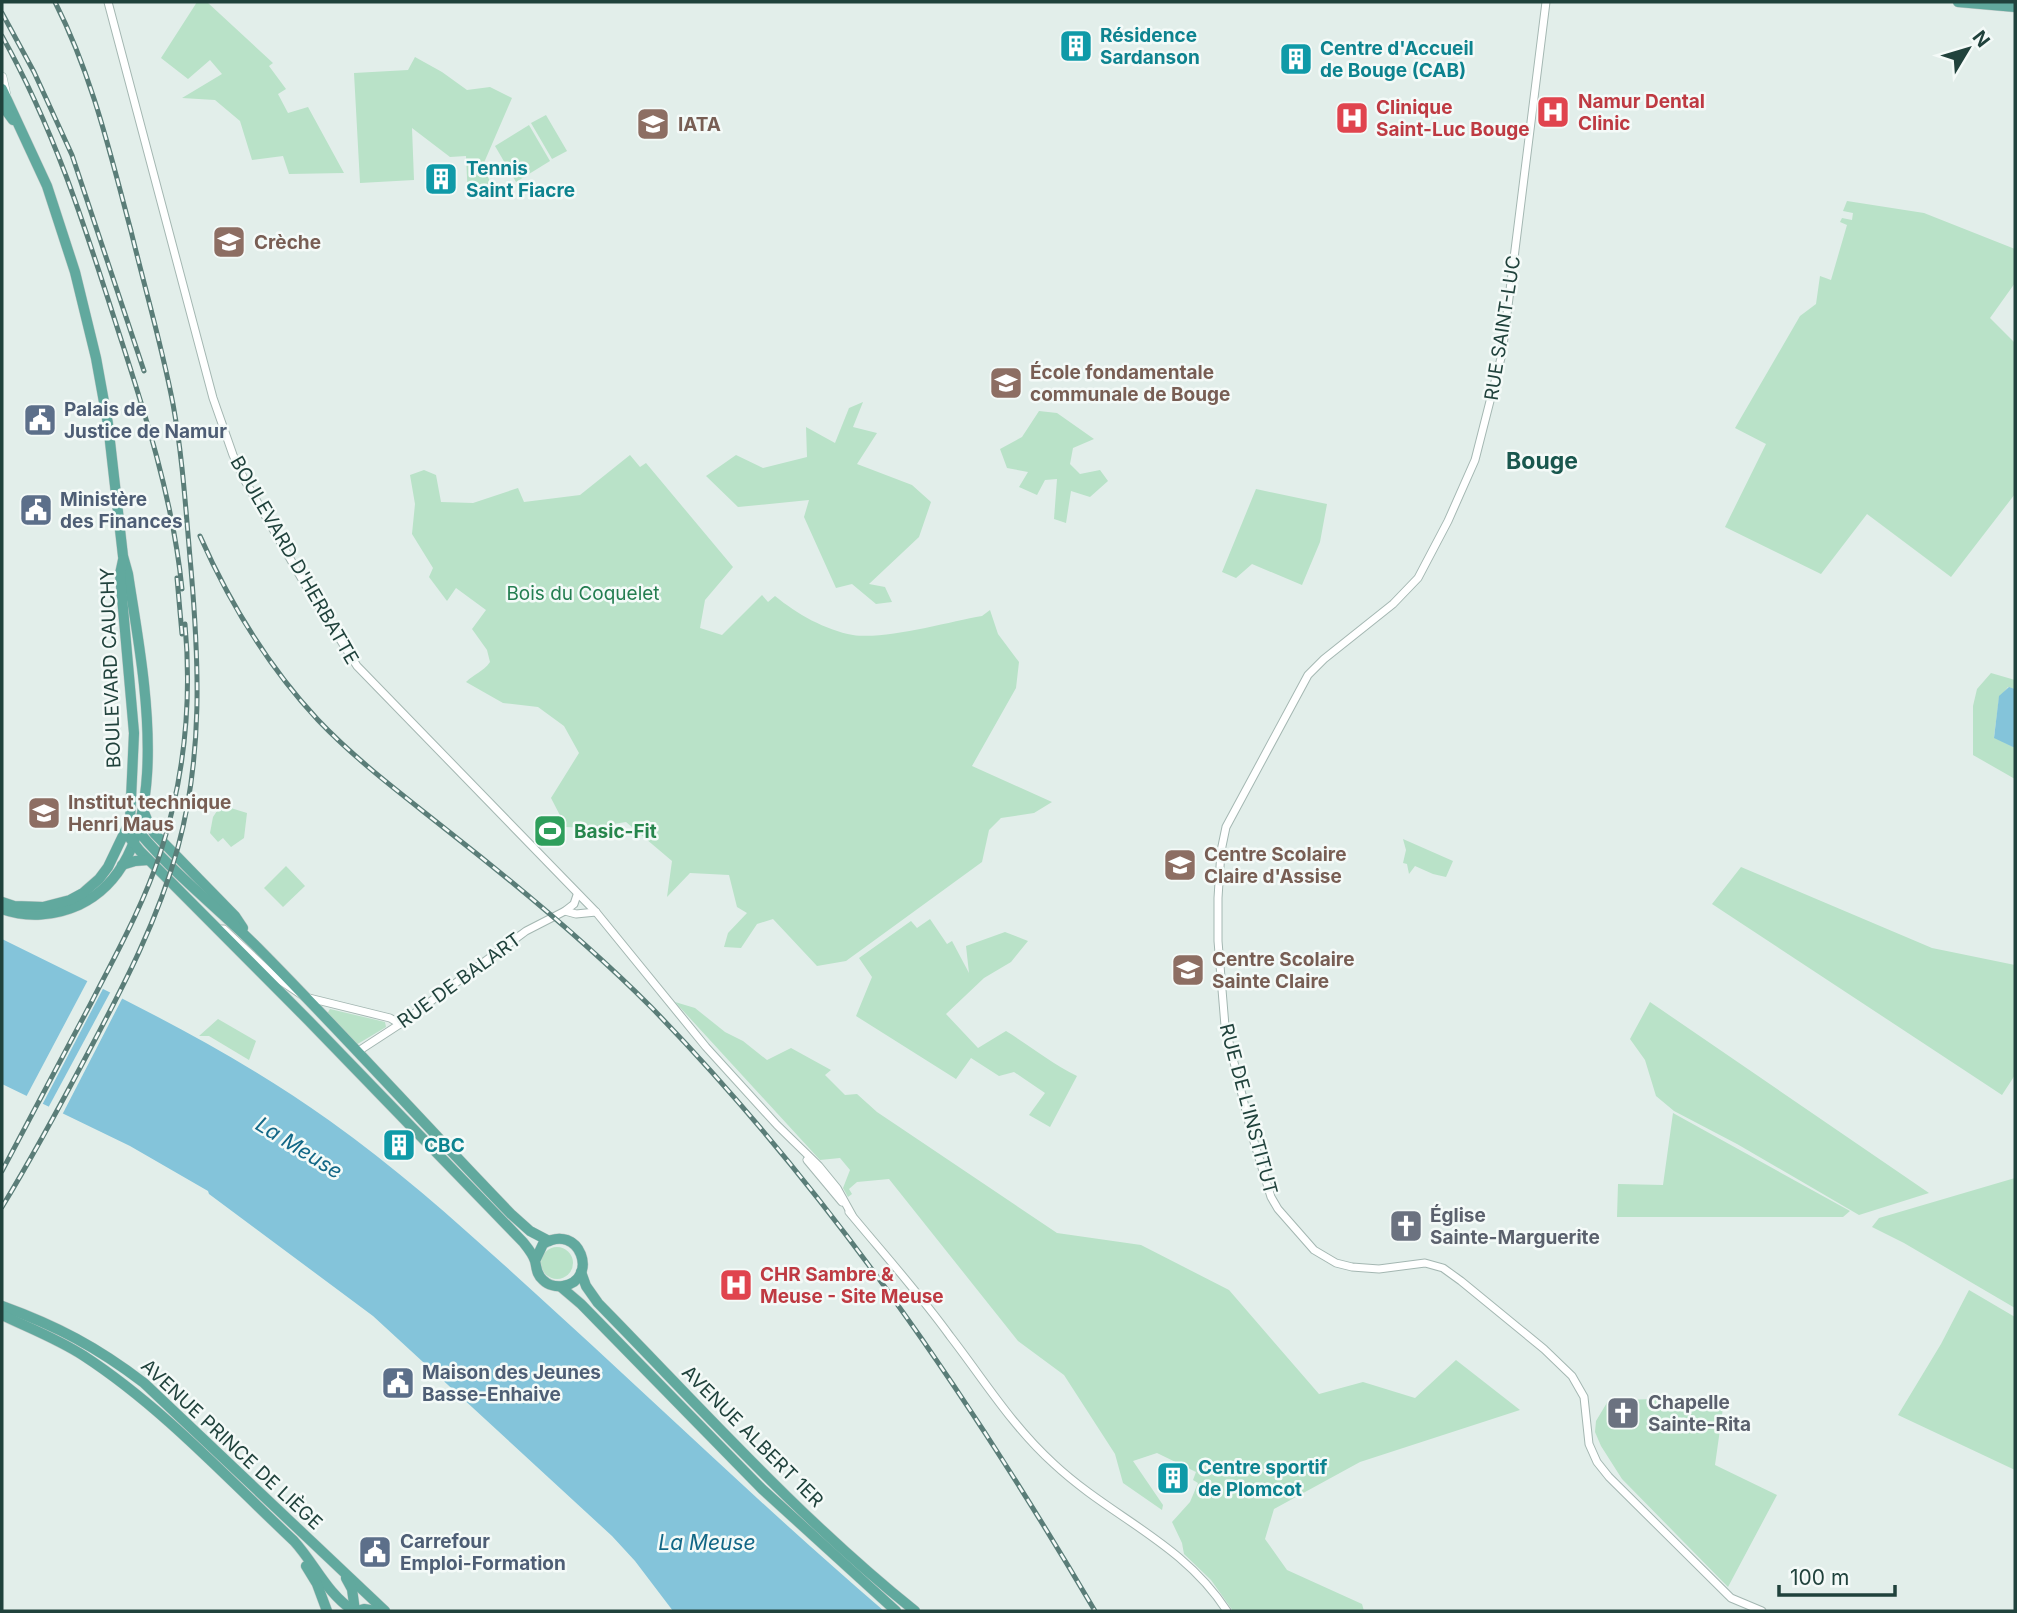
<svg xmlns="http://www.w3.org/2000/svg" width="2017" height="1613" font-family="Inter,sans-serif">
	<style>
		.green { fill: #b9e2c8 }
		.water { fill: #84c4da }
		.pier { fill: #e2eeea }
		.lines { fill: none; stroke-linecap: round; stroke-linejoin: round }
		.tertiary-casing { stroke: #a4b7b2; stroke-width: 9 }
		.secondary-casing { stroke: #9fbcb4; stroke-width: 10 }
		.primary-casing { stroke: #c1cac8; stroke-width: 11 }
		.tertiary { stroke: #fff; stroke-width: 7 }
		.secondary { stroke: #fff; stroke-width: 9 }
		.primary { stroke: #61a99e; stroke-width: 10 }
		.rail-casing { stroke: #5a7d78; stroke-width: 5 }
		.rail { stroke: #f4faf8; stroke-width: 2.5; stroke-dasharray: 8; stroke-linecap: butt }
		.labels { text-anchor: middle; stroke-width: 5; stroke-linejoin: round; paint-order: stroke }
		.culture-label { font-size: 19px; font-weight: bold; fill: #0d838f; stroke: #f4faf8; text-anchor: start }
		.health-label { font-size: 19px; font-weight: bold; fill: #be3a42; stroke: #f4faf8; text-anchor: start }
		.education-label { font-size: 19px; font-weight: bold; fill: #785e54; stroke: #f4faf8; text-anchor: start }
		.street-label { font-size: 19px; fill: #20423c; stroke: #f4faf8 }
		.service-label { font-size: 19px; font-weight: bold; fill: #4e5e75; stroke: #f4faf8; text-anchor: start }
		.park-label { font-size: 19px; fill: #247e51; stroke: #f4faf8 }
		.leisure-label { font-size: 19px; font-weight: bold; fill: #27864d; stroke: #f4faf8; text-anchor: start }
		.worship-label { font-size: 19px; font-weight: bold; fill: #5b616d; stroke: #f4faf8; text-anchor: start }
		.water-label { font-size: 21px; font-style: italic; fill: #126786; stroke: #f4faf8 }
		.quarter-label { font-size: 23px; font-weight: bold; fill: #19574e; stroke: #f4faf8 }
	</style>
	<rect width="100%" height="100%" fill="#e2eeea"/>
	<g class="green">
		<path d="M 197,2 L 207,2 L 273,63 L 269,66 L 286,89 L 278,94 L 288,113 L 308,107 L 344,173 L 289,174 L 283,156 L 252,160 L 240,121 L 215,100 L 182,98 L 222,74 L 210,60 L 188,79 L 161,58 Z"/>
		<path d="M 415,57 L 442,72 L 467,90 L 490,87 L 512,98 L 483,165 L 491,184 L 505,199 L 468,198 L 466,156 L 450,157 L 412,128 L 414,180 L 360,183 L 354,73 L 408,70 Z"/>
		<path d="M 546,115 L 567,151 L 552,159 L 531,123 Z"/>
		<path d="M 529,125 L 550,161 L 516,182 L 495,146 Z"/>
		<path d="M 1847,201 L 1924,213 L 2015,249 L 2015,283 L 1990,318 L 2015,343 L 2015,494 L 1951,577 L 1867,514 L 1821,574 L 1725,527 L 1766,444 L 1735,428 L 1800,316 L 1816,304 L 1820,276 L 1831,280 L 1847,225 L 1840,222 L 1842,218 L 1852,220 L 1853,213 L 1843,211 Z"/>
		<path d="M 863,402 L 853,427 L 877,433 L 857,464 L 912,485 L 931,502 L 919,537 L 869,584 L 885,587 L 892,602 L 876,604 L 852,584 L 836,588 L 804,517 L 809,500 L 738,507 L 706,476 L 736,455 L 763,468 L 807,457 L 806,427 L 835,443 L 849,408 Z"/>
		<path d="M 1039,411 L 1057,413 L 1094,439 L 1073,448 L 1070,464 L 1080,474 L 1100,470 L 1108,481 L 1090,497 L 1071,491 L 1066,523 L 1054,519 L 1057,479 L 1045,480 L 1037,495 L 1019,487 L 1028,472 L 1007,468 L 1000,449 L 1022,437 Z"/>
		<path d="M 630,455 L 640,467 L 646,463 L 733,567 L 705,600 L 700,628 L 722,635 L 762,595 L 768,602 L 775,596 C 797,614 825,630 853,635 C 885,640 948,622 982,616 L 990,610 L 998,634 L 1019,662 L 1016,688 L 972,766 L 1052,802 L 1034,813 L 1001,818 L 989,830 L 982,862 L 846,961 L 817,966 L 773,919 L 757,924 L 741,948 L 724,947 L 728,933 L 747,913 L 737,907 L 729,875 L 690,873 L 667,897 L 672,861 L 626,822 L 589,828 L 566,827 L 551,798 L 579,753 L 564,726 L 538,707 L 503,703 L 466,682 C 474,674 483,672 490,662 L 487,650 L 472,629 L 486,610 L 456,588 L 447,601 L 429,577 L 433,568 L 412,534 L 415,504 L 410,475 L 424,470 L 436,475 L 441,502 L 473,503 L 518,488 L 524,502 L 580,495 Z"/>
		<path d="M 1256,489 L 1327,504 L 1320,542 L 1302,585 L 1252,564 L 1236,578 L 1222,572 Z"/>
		<path d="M 1991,673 L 2015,680 L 2015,689 L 2008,687 L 1999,698 L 1994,737 L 2015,748 L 2015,779 L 1973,755 L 1973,706 L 1977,689 Z"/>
		<path d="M 221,805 L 247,813 L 244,838 L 231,847 L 223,838 L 218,842 L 210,833 L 213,817 Z"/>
		<path d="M 1403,839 L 1453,861 L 1446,877 L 1433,874 L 1415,866 L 1409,874 L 1407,864 L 1403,863 L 1406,850 Z"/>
		<path d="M 286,866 L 305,886 L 283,907 L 264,888 Z"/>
		<path d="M 1741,867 L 1932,948 L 2015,965 L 2015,1075 L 2002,1095 L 1712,904 Z"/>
		<path d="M 930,919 L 947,944 L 952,941 L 969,973 L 966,946 L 1005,932 L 1028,941 L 1011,962 L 984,978 L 946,1014 L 978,1048 L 1006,1031 C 1030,1046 1051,1063 1077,1076 L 1050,1127 L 1029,1115 L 1045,1093 L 1014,1072 L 999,1076 L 971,1058 L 956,1079 L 856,1016 L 872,977 L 859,958 L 911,921 L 917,928 Z"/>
		<path d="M 675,1002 L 695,1008 L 725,1032 L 743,1041 L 767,1060 L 791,1048 L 831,1070 L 825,1075 L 845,1095 L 857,1094 L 877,1112 L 1057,1233 L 1141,1245 L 1229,1290 L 1319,1394 L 1363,1382 L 1415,1398 L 1456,1360 L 1520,1410 L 1360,1462 L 1274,1509 L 1265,1539 L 1287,1570 L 1362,1604 L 1364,1611 L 1233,1611 L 1211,1580 L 1184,1554 L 1182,1543 L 1172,1522 L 1190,1502 L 1198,1483 L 1193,1480 L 1196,1472 L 1157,1453 L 1133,1461 L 1163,1505 L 1162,1510 L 1123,1483 L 1115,1454 L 1064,1375 L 1018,1341 L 889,1179 L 857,1182 L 849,1189 L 852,1194 L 848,1197 L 843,1188 L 850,1170 L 840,1158 L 820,1160 Z"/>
		<path d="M 1650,1002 L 1929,1193 L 1859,1215 L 1737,1144 L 1674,1111 L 1656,1096 L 1645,1060 L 1630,1039 Z"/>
		<path d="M 330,1009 L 385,1022 L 386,1027 L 356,1045 L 327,1014 Z"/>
		<path d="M 218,1019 L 256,1041 L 249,1060 L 209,1036 L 199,1036 Z"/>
		<path d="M 1673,1113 L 1850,1211 L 1843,1217 L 1617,1217 L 1618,1184 L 1663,1185 Z"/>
		<path d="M 2015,1178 L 2015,1308 L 1904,1243 L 1872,1227 L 1879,1218 Z"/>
		<circle cx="557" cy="1263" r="16"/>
		<path d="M 1969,1290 L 2015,1317 L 2015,1470 L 1898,1415 L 1941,1344 Z"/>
		<path d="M 1650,1399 L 1723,1408 L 1715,1465 L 1777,1495 L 1728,1587 L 1622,1479 L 1601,1446 L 1595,1432 L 1596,1421 L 1608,1401 Z"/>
	</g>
	<g class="water">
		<path d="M 2009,687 L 2015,689 L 2015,748 L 1994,738 L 1999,696 Z"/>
		<path d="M 2,939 C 114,994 228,1048 330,1121 C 403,1173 469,1233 536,1294 C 652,1399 765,1509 884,1611 L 673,1611 L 635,1561 L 612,1536 L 373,1316 L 209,1194 L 208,1191 L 130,1146 L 2,1084 Z"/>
	</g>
	<g class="pier">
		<path d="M 89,978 L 105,985 L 41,1107 L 25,1099 Z"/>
		<path d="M 112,989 L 124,995 L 61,1117 L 47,1110 Z"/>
	</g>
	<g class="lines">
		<defs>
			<g id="tertiary">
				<path d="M 108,2 L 213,398 L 233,455 L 244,479 L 303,581 L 357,666 L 596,912 L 706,1047 L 777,1125 L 819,1166 L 837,1188 L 852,1215"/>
				<path d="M 1546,2 L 1502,354 L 1475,460 L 1448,521 L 1418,578 L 1393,604 L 1324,659 L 1308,675 L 1226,827 L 1221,851 L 1218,898 L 1218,941 L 1225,1026 L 1252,1135 L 1271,1197 L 1278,1209 L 1314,1250 L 1336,1263 L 1352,1267 L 1379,1269 L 1425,1263 L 1443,1268 L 1461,1281 L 1544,1349 L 1572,1376 L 1584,1397 L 1589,1444 L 1597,1462 L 1609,1477 L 1731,1598 L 1762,1611"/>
				<path d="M 565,911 L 576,914 L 596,912"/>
				<path d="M 217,929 L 224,929 L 275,977 L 305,997 L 390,1018 L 400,1024"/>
				<path d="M 357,1052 L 400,1024 L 526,931 L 565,911 L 574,904 L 577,895"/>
				<path d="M 807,1160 L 842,1202"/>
				<path d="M 849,1212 C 883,1253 919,1293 950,1336 C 984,1380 1012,1426 1054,1464 C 1112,1518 1182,1542 1227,1611"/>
			</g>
			<path id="secondary" d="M 2,77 L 6,95"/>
			<g id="primary">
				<path d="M 1958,2 L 2015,7"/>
				<path d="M 2,89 L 47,186 L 75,272 L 96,358 L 108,424 L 123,556 L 128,574 C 141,663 184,855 79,905 C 55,916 27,918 2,909"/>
				<path d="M 2,105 L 13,120"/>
				<path d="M 143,810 L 150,827 L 155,834 L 235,916 L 243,928"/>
				<path d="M 130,821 C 167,869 215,905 258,948 C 344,1035 426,1126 511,1214 L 530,1231 L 549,1241"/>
				<path d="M 125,832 L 140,851 L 309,1021 L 523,1242 C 527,1247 533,1254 535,1261 C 537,1268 536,1274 543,1280 C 548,1285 556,1287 563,1286 C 600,1280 580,1221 543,1244 L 535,1261"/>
				<path d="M 122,865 L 135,861 L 148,860"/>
				<path d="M 2,902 L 14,906 L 43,907 L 70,900 L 83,893 L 99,879 L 108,867 L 130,821 L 134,733 L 120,574 L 123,560"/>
				<path d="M 581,1272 L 586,1286 L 598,1303 C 701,1408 800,1519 915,1611"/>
				<path d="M 561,1287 L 581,1304 L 762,1489 L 896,1611"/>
				<path d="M 2,1306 C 57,1326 97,1347 144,1383 L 385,1611"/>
				<path d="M 2,1315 C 29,1328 58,1339 84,1356 C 162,1407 226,1477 294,1541 C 315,1564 327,1594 354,1611"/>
				<path d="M 306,1566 L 317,1584 L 327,1611"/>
				<path d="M 346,1578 L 352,1589 L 355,1611"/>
				<path d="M 357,1611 L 364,1609 L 376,1611"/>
			</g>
		</defs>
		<use href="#tertiary" class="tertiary-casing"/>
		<use href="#secondary" class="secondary-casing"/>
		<use href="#primary" class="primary-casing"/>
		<use href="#tertiary" class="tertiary"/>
		<use href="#secondary" class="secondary"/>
		<use href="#primary" class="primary"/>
		<defs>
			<g id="rail">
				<path d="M 2,13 L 34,72 L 72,155 L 144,371"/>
				<path d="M 2,36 C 55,131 84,224 117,327 C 145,413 173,499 182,589"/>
				<path d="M 200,536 C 230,604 268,666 318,720 C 359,763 407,798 453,835 C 522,889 589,945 651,1007 C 826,1187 968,1395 1095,1611"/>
				<path d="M 177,578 L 182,634"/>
				<path d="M 2,1171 C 32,1115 61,1059 91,1003 C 116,954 143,906 160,854 C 184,780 192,701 185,624"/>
				<path d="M 2,1207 C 33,1156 61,1104 89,1051 C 124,985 158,920 178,847 C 203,755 199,663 191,569 C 186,514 183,459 173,404 C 162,346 145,289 131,231 C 110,153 92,75 55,2"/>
			</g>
		</defs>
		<use href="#rail" class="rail-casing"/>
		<use href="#rail" class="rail"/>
	</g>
	<defs>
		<symbol id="building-square" viewBox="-11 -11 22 22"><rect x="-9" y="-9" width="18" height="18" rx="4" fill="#0f9aa8" stroke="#f4faf8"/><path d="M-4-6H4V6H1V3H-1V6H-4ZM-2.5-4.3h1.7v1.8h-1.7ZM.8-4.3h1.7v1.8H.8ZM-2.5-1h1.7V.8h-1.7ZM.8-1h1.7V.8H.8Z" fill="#fff"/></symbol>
		<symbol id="hospital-square" viewBox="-11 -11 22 22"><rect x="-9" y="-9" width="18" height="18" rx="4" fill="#e0444e" stroke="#f4faf8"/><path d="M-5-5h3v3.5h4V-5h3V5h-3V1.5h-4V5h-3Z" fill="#fff"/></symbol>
		<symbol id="school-square" viewBox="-11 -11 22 22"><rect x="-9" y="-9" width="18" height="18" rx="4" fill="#8d6e63" stroke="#f4faf8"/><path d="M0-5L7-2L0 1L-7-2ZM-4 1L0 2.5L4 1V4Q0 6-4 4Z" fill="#fff"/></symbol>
		<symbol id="civic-square" viewBox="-11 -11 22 22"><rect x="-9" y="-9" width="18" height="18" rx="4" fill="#5c6f8a" stroke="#f4faf8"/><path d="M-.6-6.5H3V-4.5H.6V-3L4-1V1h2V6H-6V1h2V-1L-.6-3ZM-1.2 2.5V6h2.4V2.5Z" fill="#fff"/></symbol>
		<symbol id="university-square" viewBox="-11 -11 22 22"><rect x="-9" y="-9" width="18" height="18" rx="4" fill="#8d6e63" stroke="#f4faf8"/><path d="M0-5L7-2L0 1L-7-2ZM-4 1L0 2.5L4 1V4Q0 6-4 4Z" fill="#fff"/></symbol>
		<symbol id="stadium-square" viewBox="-11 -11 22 22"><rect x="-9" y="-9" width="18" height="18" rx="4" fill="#2e9e5b" stroke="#f4faf8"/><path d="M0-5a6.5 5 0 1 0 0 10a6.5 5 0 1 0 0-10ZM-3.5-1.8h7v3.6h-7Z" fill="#fff"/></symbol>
		<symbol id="church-square" viewBox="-11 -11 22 22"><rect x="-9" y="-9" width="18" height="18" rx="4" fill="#6b7280" stroke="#f4faf8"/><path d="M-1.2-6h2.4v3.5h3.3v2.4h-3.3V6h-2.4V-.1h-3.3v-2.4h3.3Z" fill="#fff"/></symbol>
	</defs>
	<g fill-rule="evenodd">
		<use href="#building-square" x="1057" y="27" width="38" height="38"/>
		<use href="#building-square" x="1277" y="40" width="38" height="38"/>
		<use href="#hospital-square" x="1534" y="93" width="38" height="38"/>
		<use href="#hospital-square" x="1333" y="99" width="38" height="38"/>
		<use href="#school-square" x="634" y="105" width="38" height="38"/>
		<use href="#building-square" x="422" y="160" width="38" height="38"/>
		<use href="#school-square" x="210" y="223" width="38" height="38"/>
		<use href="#school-square" x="987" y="364" width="38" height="38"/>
		<use href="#civic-square" x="21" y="401" width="38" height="38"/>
		<use href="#civic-square" x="17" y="491" width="38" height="38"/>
		<use href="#university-square" x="25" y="794" width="38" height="38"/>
		<use href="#stadium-square" x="531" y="812" width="38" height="38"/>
		<use href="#school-square" x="1161" y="846" width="38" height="38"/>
		<use href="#school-square" x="1169" y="951" width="38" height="38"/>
		<use href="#building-square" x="380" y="1126" width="38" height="38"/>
		<use href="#church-square" x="1387" y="1207" width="38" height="38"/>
		<use href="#hospital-square" x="717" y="1266" width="38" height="38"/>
		<use href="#civic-square" x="379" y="1364" width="38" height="38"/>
		<use href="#church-square" x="1604" y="1394" width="38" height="38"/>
		<use href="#building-square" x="1154" y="1459" width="38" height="38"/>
		<use href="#civic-square" x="356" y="1533" width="38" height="38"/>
	</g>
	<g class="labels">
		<g class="culture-label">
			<text x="1100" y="42">Résidence<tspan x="1100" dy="22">Sardanson</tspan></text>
			<text x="1320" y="55">Centre d'Accueil<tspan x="1320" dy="22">de Bouge (CAB)</tspan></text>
			<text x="466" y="175">Tennis<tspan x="466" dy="22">Saint Fiacre</tspan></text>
			<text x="424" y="1152">CBC</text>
			<text x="1198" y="1474">Centre sportif<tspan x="1198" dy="22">de Plomcot</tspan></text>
		</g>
		<g class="health-label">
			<text x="1578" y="108">Namur Dental<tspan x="1578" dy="22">Clinic</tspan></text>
			<text x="1376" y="114">Clinique<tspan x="1376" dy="22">Saint-Luc Bouge</tspan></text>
			<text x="760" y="1281">CHR Sambre &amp;<tspan x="760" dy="22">Meuse - Site Meuse</tspan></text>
		</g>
		<g class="education-label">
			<text x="678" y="131">IATA</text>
			<text x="254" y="249">Crèche</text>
			<text x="1030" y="379">École fondamentale<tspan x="1030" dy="22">communale de Bouge</tspan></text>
			<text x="68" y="809">Institut technique<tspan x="68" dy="22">Henri Maus</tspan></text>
			<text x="1204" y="861">Centre Scolaire<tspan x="1204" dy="22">Claire d'Assise</tspan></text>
			<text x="1212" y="966">Centre Scolaire<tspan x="1212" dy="22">Sainte Claire</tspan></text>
		</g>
		<g class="street-label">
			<text transform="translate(1502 328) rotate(-81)" y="7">RUE SAINT-LUC</text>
			<text transform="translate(295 560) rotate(60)" y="7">BOULEVARD D'HERBATTE</text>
			<text transform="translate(110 668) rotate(-92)" y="7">BOULEVARD CAUCHY</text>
			<text transform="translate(459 980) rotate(-36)" y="7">RUE DE BALART</text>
			<text transform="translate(1249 1109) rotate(75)" y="7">RUE DE L'INSTITUT</text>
			<text transform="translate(753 1436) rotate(45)" y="7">AVENUE ALBERT 1ER</text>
			<text transform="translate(232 1444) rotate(43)" y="7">AVENUE PRINCE DE LIÈGE</text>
		</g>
		<g class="service-label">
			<text x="64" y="416">Palais de<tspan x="64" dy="22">Justice de Namur</tspan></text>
			<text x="60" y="506">Ministère<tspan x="60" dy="22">des Finances</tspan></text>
			<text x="422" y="1379">Maison des Jeunes<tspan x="422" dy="22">Basse-Enhaive</tspan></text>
			<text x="400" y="1548">Carrefour<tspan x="400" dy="22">Emploi-Formation</tspan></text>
		</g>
		<g class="park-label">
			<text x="583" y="600">Bois du Coquelet</text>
		</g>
		<g class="leisure-label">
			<text x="574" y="838">Basic-Fit</text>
		</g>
		<g class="worship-label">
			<text x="1430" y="1222">Église<tspan x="1430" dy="22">Sainte-Marguerite</tspan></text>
			<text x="1648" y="1409">Chapelle<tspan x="1648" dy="22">Sainte-Rita</tspan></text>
		</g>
		<g class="water-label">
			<text transform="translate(299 1148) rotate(32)" y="7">La Meuse</text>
			<text x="707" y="1550">La Meuse</text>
		</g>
		<g class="quarter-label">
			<text x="1542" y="469">Bouge</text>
		</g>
	</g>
	<rect width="2017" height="1613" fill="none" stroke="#20423c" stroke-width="7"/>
	<g transform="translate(1968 49) rotate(52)" stroke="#f4faf8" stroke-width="5" paint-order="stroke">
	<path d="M0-5L12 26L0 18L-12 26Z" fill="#20423c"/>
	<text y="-10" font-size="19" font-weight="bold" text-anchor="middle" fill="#20423c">N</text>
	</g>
	<path d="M1779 1585v10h116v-10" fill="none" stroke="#20423c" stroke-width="3.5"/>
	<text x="1790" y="1585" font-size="21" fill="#20423c" stroke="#f4faf8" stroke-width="5" paint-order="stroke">100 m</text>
</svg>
